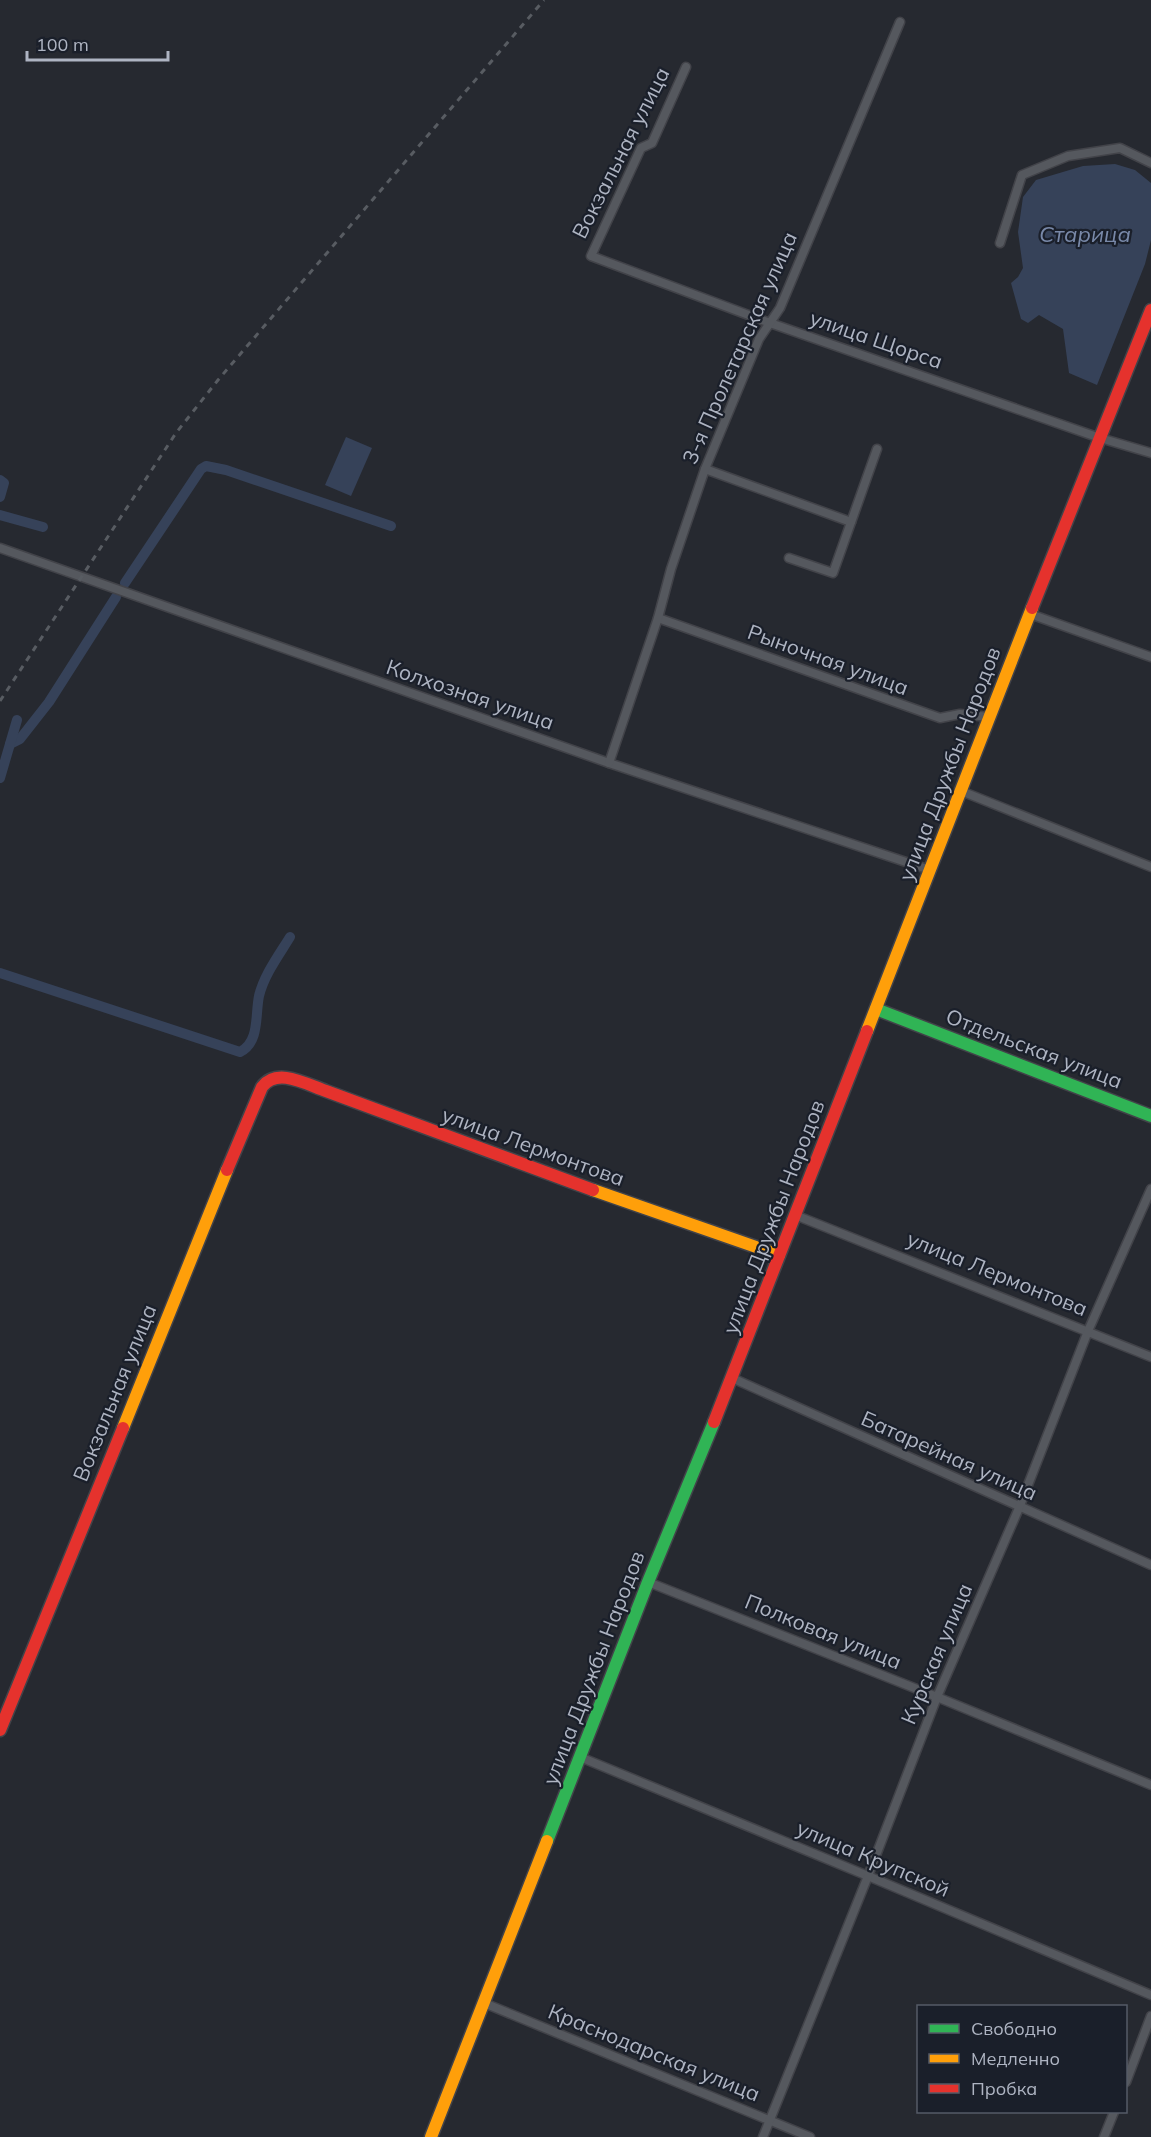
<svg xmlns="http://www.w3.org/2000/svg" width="1151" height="2137" font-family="Mulish,sans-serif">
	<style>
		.water { fill: #364259 }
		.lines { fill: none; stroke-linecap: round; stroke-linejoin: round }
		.canal { stroke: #364259; stroke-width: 10 }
		.street-casing { stroke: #424349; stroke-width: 11 }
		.fast-casing { stroke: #424349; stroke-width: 15 }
		.slow-casing { stroke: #424349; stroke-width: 15 }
		.jam-casing { stroke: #424349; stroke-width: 15 }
		.street { stroke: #55585e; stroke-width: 8 }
		.fast { stroke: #30b455; stroke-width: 12 }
		.slow { stroke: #ff9f0a; stroke-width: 12 }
		.jam { stroke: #e5322d; stroke-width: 12 }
		.rail { stroke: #585c62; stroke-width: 3; stroke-dasharray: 6 6; stroke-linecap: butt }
		.labels { text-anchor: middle; stroke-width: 4.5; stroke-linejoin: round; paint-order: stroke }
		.street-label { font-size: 21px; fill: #aeb4c2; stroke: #1a1f2a }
		.water-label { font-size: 22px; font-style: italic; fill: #7989a9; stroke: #1a1f2a }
	</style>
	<rect width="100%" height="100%" fill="#262930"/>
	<g class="water">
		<path d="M 1115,164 L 1135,170 L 1151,183 L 1151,240 L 1145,264 L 1097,385 L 1069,373 L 1063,329 L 1039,315 L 1028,323 L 1021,319 L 1011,283 L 1018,277 L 1023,268 L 1018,232 L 1023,197 L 1036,180 L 1083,166 Z"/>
		<path d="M 346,437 L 372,448 L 351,496 L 325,485 Z"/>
	</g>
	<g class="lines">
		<g class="canal">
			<path d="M 0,480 L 4,483 L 0,497"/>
			<path d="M 0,515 L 43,527"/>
			<path d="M 125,583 L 201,469 L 206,466 L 226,470 L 391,526"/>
			<path d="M 10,744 L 20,739 L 49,702 L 116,597"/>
			<path d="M 0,778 L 17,720"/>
			<path d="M 0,973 L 240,1052 C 260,1042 255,1015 259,996 C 264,975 279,955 290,937"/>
		</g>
		<defs>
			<g id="street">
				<path d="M 686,67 L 652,143 L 641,148 L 591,256 L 770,323 L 1100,438 L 1151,453"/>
				<path d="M 1000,243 L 1022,175 L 1068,156 L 1120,148 L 1151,163"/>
				<path d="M 705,469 L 851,522"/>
				<path d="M 0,548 L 609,763 L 930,870"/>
				<path d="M 789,558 L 833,573 L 877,449"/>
				<path d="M 1030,614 L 1151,657"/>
				<path d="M 658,618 L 940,718 L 960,714 L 989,717"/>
				<path d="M 609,763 L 658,618 L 671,569 L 705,469 L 759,339 L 780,308 L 900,22"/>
				<path d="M 961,791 L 1151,867"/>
				<path d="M 795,1215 L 1151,1357"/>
				<path d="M 732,1378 L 1151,1565"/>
				<path d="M 648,1582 L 937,1697 L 1151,1785"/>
				<path d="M 580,1757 L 868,1876 L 1151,1995"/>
				<path d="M 484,2003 L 810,2137"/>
				<path d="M 1126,2082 L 1151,2016"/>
				<path d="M 763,2137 L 868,1876 L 937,1697 L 1019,1508 L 1088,1331 L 1151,1189"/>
				<path d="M 1104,2137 L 1114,2112"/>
			</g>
			<g id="fast">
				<path d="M 876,1009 L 1151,1116"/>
				<path d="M 547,1841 L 648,1582 L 714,1422"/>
			</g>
			<g id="slow">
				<path d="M 867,1031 L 1032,608"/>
				<path d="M 593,1190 L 779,1255"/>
				<path d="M 123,1428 L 227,1170"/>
				<path d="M 431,2137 L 547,1841"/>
			</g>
			<g id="jam">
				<path d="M 1032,608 L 1151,310"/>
				<path d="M 227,1170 L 262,1087 C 277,1067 306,1084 326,1091 L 593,1190"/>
				<path d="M 714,1422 L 867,1031"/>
				<path d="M 0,1730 L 123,1428"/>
			</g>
		</defs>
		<use href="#street" class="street-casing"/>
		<use href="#fast" class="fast-casing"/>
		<use href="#slow" class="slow-casing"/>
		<use href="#jam" class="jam-casing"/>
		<use href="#street" class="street"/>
		<use href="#fast" class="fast"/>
		<use href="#slow" class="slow"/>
		<use href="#jam" class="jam"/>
		<path class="rail" d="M 0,701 L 176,433 L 218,380 L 544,0"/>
	</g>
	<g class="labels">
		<g class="street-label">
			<text transform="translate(621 153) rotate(-63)" y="7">Вокзальная улица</text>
			<text transform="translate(876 340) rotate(19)" y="7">улица Щорса</text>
			<text transform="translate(740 348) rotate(-66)" y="7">3-я Пролетарская улица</text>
			<text transform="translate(828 660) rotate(20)" y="7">Рыночная улица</text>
			<text transform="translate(470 695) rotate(19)" y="7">Колхозная улица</text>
			<text transform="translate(950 764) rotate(-69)" y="7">улица Дружбы Народов</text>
			<text transform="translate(1034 1049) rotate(21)" y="7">Отдельская улица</text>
			<text transform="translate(533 1147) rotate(20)" y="7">улица Лермонтова</text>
			<text transform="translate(774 1217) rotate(-69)" y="7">улица Дружбы Народов</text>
			<text transform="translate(997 1274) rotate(22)" y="7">улица Лермонтова</text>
			<text transform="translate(115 1393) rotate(-68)" y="7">Вокзальная улица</text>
			<text transform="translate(949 1456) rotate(24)" y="7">Батарейная улица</text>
			<text transform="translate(823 1632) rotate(22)" y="7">Полковая улица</text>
			<text transform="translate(937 1654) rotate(-67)" y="7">Курская улица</text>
			<text transform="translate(594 1668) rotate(-69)" y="7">улица Дружбы Народов</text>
			<text transform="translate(873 1859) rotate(23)" y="7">улица Крупской</text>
			<text transform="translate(654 2053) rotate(22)" y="7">Краснодарская улица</text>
		</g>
		<g class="water-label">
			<text x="1085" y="242">Старица</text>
		</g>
	</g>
	<rect x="917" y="2005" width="210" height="108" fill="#1a1f2a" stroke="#555b67" stroke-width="1.5"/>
	<rect x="929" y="2024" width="30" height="9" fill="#30b455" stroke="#555b67" stroke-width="1.5"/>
	<text x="971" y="2035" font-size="18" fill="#aeb4c2">Свободно</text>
	<rect x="929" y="2054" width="30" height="9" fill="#ff9f0a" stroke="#555b67" stroke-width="1.5"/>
	<text x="971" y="2065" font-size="18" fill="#aeb4c2">Медленно</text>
	<rect x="929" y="2084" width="30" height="9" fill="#e5322d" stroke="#555b67" stroke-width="1.5"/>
	<text x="971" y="2095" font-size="18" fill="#aeb4c2">Пробка</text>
	<path d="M27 51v9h141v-9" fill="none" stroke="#aeb4c2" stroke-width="3"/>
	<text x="36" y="51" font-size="18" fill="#aeb4c2" stroke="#1a1f2a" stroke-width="4.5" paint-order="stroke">100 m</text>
</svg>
